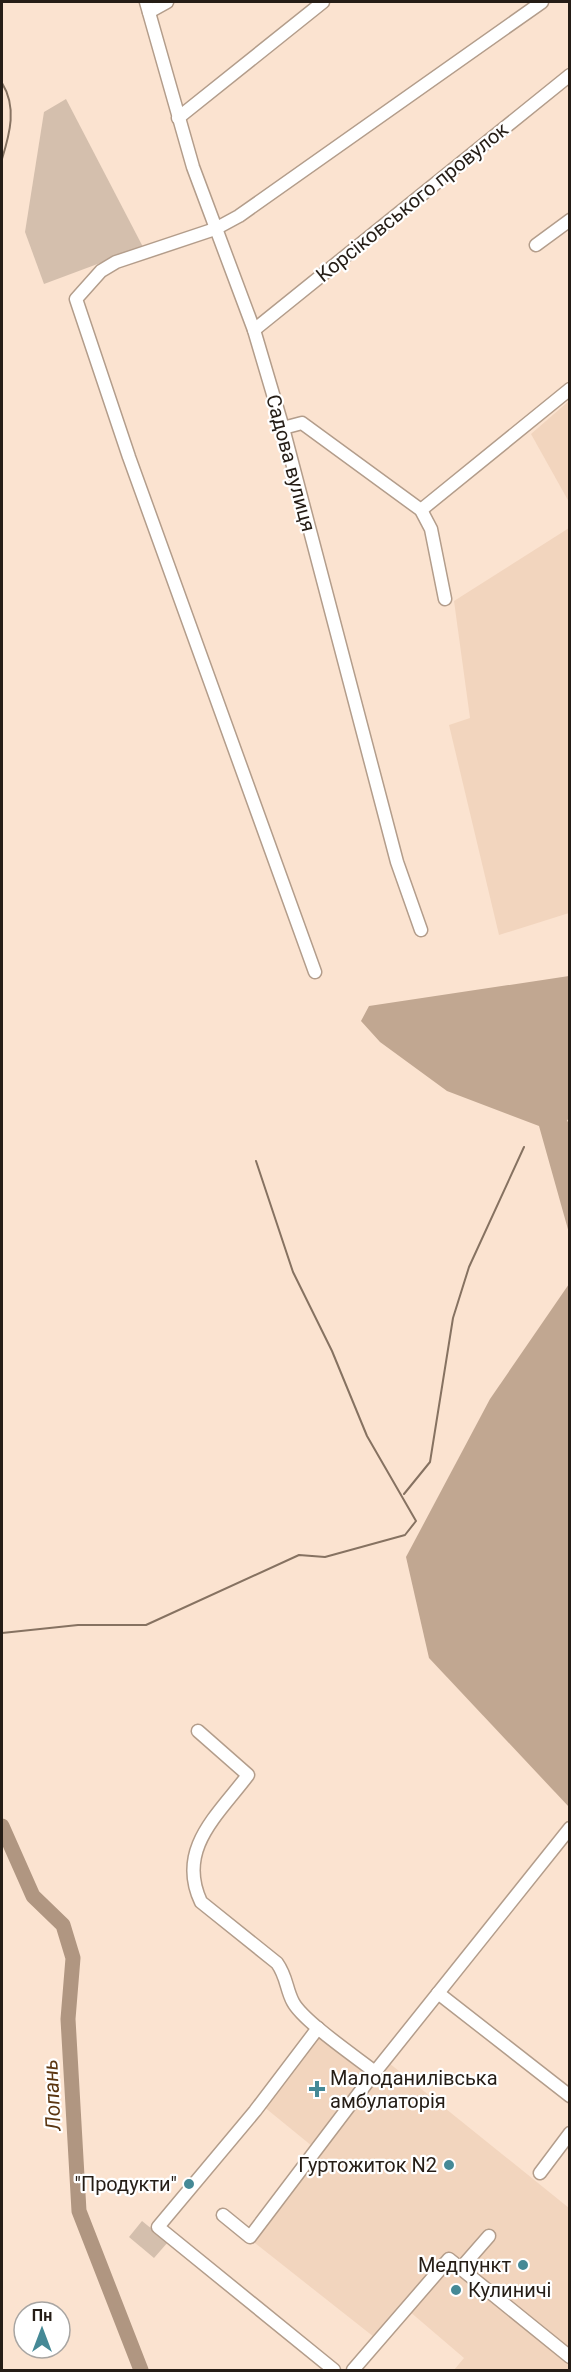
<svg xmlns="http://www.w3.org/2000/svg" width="571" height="2372" font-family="Roboto,sans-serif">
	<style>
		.built { fill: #f2d5be }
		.green { fill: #d4bfad }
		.forest { fill: #c1a791 }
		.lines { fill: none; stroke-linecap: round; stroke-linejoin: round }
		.stream { stroke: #867261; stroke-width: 2 }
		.river { stroke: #b09681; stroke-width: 15 }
		.minor-casing { stroke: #b39d8b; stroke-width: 15 }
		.minor { stroke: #fff; stroke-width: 12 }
		.poi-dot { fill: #458996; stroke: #fff; stroke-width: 2 }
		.labels { text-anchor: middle; stroke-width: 4.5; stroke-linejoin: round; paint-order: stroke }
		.street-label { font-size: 20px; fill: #251d16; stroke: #fff }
		.poi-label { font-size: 20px; fill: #251d16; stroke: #fff; text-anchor: end }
		.water-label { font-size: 21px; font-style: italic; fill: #5b3611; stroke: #fff }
	</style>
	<rect width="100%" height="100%" fill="#fbe3d0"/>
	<g class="built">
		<path d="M 569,401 L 569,502 L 531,434 Z"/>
		<path d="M 569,528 L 569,913 L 499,935 L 449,725 L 470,718 L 454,601 Z"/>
		<path d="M 322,2033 L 371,2073 L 312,2146 L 263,2106 Z"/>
		<path d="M 389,2063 L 569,2208 L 569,2370 L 454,2370 L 464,2358 L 402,2305 L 374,2337 L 251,2240 Z"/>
	</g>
	<g class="green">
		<path d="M 66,99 L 143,247 L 44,284 L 25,232 L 44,112 Z"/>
		<path d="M 142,2221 L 168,2242 L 154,2258 L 129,2237 Z"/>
	</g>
	<g class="forest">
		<path d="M 569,976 L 570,1119 L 567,1120 L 570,1127 L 569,1233 L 539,1126 L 447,1091 L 380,1042 L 361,1021 L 369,1006 Z"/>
		<path d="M 569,1284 L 569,1807 L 429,1658 L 406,1557 L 490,1399 Z"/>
	</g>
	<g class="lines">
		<g class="stream">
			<path d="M 2,83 C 17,107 10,133 2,159"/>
			<path d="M 404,1494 L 430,1462 L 453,1318 L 469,1267 L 524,1147"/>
			<path d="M 2,1633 L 78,1625 L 146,1625 L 299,1555 L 325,1557 L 405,1535 L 416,1521 L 367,1436 L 332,1351 L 293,1272 L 256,1161"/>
		</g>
		<path class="river" d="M 2,1826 L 33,1896 L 63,1925 L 73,1958 L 68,2019 L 79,2211 L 141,2370"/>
		<defs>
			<g id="minor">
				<path d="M 146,2 L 193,167 L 254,330 L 283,428 L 397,862 L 421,930"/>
				<path d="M 149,12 L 167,2"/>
				<path d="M 178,118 L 323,2"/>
				<path d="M 536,245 L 570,220"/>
				<path d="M 254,330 L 570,75"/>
				<path d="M 283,428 L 302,423 L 421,510 L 431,529 L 445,599"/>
				<path d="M 421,510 L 570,389"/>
				<path d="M 315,972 L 129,457 L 76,299 L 101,271 L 116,262 L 215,229 L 239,216 L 542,2"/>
				<path d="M 198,1731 L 248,1775 C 218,1815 176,1849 201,1902 L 277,1963 C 287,1977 286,1989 293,2002 C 303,2021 356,2057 375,2072"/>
				<path d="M 438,1993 L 570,2096"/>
				<path d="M 318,2028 L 255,2111 L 158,2227 L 334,2370"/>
				<path d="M 540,2173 L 570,2133"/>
				<path d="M 223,2215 L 250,2237 L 375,2072 L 570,1828"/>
				<path d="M 461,2268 L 489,2236"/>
				<path d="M 353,2370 L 449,2259 L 570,2357"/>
			</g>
		</defs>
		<use href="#minor" class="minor-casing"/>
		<use href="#minor" class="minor"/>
	</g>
	<g class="poi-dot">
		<path d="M314 2080h6v6h6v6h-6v6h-6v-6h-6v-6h6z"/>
		<circle cx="449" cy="2165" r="6"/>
		<circle cx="189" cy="2184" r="6"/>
		<circle cx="523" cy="2265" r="6"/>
		<circle cx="456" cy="2290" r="6"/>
	</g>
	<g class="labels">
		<g class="street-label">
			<text transform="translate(412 202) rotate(-39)" y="7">Корсіковського провулок</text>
			<text transform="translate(291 463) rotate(75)" y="7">Садова вулиця</text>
		</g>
		<g class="poi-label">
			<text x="330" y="2085" text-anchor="start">Малоданилівська<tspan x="330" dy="23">амбулаторія</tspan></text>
			<text x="437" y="2172">Гуртожиток N2</text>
			<text x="177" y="2191">"Продукти"</text>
			<text x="511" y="2272">Медпункт</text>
			<text x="468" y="2297" text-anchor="start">Кулиничі</text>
		</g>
		<g class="water-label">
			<text transform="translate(52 2095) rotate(-93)" y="7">Лопань</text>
		</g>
	</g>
	<rect width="571" height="2372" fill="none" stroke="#251d16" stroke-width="6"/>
	<g transform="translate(42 2330)"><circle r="28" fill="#ffffff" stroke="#a8a5a2" stroke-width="1.5"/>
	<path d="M0-4.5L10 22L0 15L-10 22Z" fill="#458996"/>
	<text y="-9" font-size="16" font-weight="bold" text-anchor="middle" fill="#251d16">Пн</text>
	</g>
</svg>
